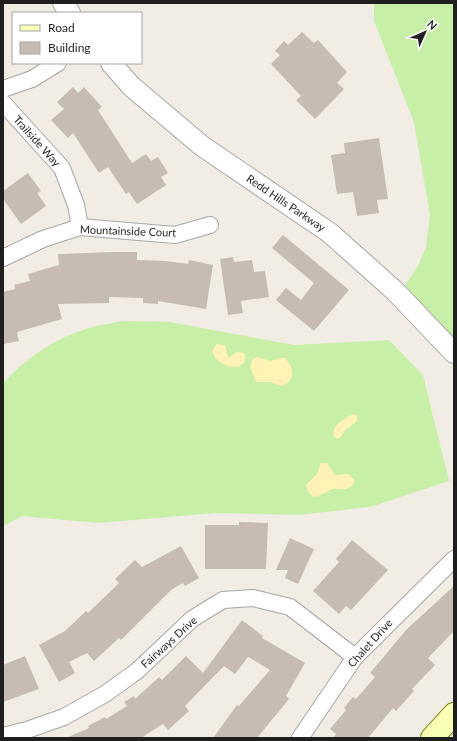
<svg xmlns="http://www.w3.org/2000/svg" width="457" height="741" font-family="Lato,sans-serif">
	<style>
		.grass { fill: #c8efa7 }
		.sand { fill: #fff2b5 }
		.building { fill: #c6bcb4 }
		.lines { fill: none; stroke-linecap: round; stroke-linejoin: round }
		.minor-casing { stroke: #a6a6a6; stroke-width: 18 }
		.tertiary-casing { stroke: #a6a6a6; stroke-width: 22 }
		.secondary-casing { stroke: #6c7d00; stroke-width: 24 }
		.minor { stroke: #fff; stroke-width: 16 }
		.tertiary { stroke: #fff; stroke-width: 20 }
		.secondary { stroke: #f9ffb5; stroke-width: 22 }
		.labels { text-anchor: middle; stroke-width: 3; stroke-linejoin: round; paint-order: stroke }
		.street-label { font-size: 11px; fill: #1f1f1f; stroke: #fff }
	</style>
	<rect width="100%" height="100%" fill="#f1ede5"/>
	<g class="grass">
		<path d="M 374,3 L 454,3 L 454,339 L 403,288 L 418,266 L 426,247 L 430,215 L 414,122 L 374,21 Z"/>
		<path d="M 122,321 L 170,322 L 294,345 L 389,340 L 423,375 L 449,481 L 370,507 L 299,515 L 215,513 L 98,523 L 22,516 L 3,526 L 3,384 C 21,362 53,340 80,331 C 93,326 108,324 122,321 Z"/>
	</g>
	<g class="sand">
		<path d="M 216,344 L 225,345 L 228,358 L 237,352 L 245,353 L 245,362 L 238,367 C 224,367 217,363 212,351 Z"/>
		<path d="M 257,357 L 271,361 L 280,358 L 285,358 C 295,368 295,382 281,386 L 271,382 L 256,382 L 250,367 L 252,360 Z"/>
		<path d="M 353,414 L 357,415 L 357,421 L 345,430 L 339,439 L 334,437 C 331,425 344,419 353,414 Z"/>
		<path d="M 321,463 L 327,463 L 335,475 L 349,474 L 355,481 L 352,486 L 346,489 L 333,489 L 316,497 L 312,496 L 308,492 L 306,485 L 317,474 Z"/>
	</g>
	<g class="building">
		<path d="M 302,32 L 314,43 L 318,40 L 347,72 L 337,83 L 344,89 L 315,119 L 296,100 L 301,96 L 271,64 L 280,55 L 275,51 L 284,41 L 288,45 Z"/>
		<path d="M 73,87 L 78,93 L 84,87 L 102,107 L 98,110 L 132,163 L 146,154 L 151,161 L 158,157 L 168,173 L 161,177 L 166,185 L 137,204 L 129,192 L 126,194 L 108,167 L 99,173 L 73,133 L 68,138 L 51,120 L 64,109 L 57,102 Z"/>
		<path d="M 379,138 L 388,199 L 377,200 L 379,213 L 357,216 L 353,192 L 337,194 L 331,155 L 345,153 L 344,143 Z"/>
		<path d="M 28,173 L 41,191 L 37,193 L 46,206 L 21,224 L 3,199 L 3,191 Z"/>
		<path d="M 283,235 L 349,290 L 314,331 L 276,300 L 286,288 L 301,300 L 314,283 L 272,248 Z"/>
		<path d="M 113,252 L 137,252 L 137,260 L 166,261 L 188,264 L 189,260 L 213,265 L 206,309 L 158,301 L 158,304 L 143,303 L 143,298 L 109,297 L 109,303 L 58,304 L 62,319 L 17,332 L 19,341 L 3,344 L 3,292 L 15,289 L 14,285 L 30,281 L 28,274 L 59,265 L 58,254 Z"/>
		<path d="M 233,257 L 234,262 L 252,260 L 254,272 L 265,271 L 269,297 L 241,301 L 243,313 L 228,315 L 220,259 Z"/>
		<path d="M 239,522 L 268,523 L 266,569 L 205,569 L 205,525 L 239,525 Z"/>
		<path d="M 290,538 L 314,549 L 298,584 L 285,578 L 288,570 L 276,570 Z"/>
		<path d="M 352,540 L 388,570 L 351,610 L 346,606 L 339,614 L 313,591 L 339,562 L 336,559 Z"/>
		<path d="M 181,546 L 199,578 L 185,586 L 183,583 L 171,590 L 121,640 L 119,638 L 94,661 L 87,653 L 69,662 L 75,673 L 59,682 L 39,645 L 65,631 L 86,611 L 88,613 L 119,583 L 115,579 L 135,560 L 142,567 Z"/>
		<path d="M 454,586 L 454,631 L 428,658 L 435,665 L 412,689 L 414,691 L 396,711 L 393,708 L 368,738 L 333,738 L 336,734 L 330,729 L 346,710 L 344,708 L 353,697 L 356,699 L 375,677 L 370,673 L 407,629 Z"/>
		<path d="M 242,620 L 263,636 L 262,638 L 305,663 L 286,696 L 289,699 L 257,738 L 213,738 L 237,705 L 239,706 L 270,670 L 248,657 L 235,674 L 224,666 L 185,706 L 189,711 L 168,730 L 163,724 L 141,738 L 66,738 L 89,728 L 88,726 L 105,717 L 106,719 L 127,706 L 124,702 L 134,696 L 135,699 L 159,677 L 162,680 L 186,656 L 203,673 Z"/>
		<path d="M 25,656 L 39,689 L 3,702 L 3,665 Z"/>
	</g>
	<g class="lines">
		<defs>
			<g id="minor">
				<path d="M 3,89 L 32,79 L 58,63"/>
				<path d="M 3,103 L 62,168 L 76,205 L 80,227"/>
				<path d="M 3,258 L 43,239 L 80,227 L 175,235 L 210,225"/>
				<path d="M 3,736 L 27,730 L 64,717 L 105,694 L 137,671 L 192,619 L 223,600 L 253,598 L 290,607 L 355,657"/>
				<path d="M 300,738 L 355,657 L 454,559"/>
			</g>
			<g id="tertiary">
				<path d="M 63,3 L 70,13"/>
				<path d="M 111,63 L 131,86 L 202,146 L 330,233 L 395,291 L 454,353"/>
			</g>
			<path id="secondary" d="M 432,738 L 454,714"/>
		</defs>
		<use href="#minor" class="minor-casing"/>
		<use href="#tertiary" class="tertiary-casing"/>
		<use href="#secondary" class="secondary-casing"/>
		<use href="#minor" class="minor"/>
		<use href="#tertiary" class="tertiary"/>
		<use href="#secondary" class="secondary"/>
	</g>
	<g class="labels">
		<g class="street-label">
			<text transform="translate(37 141) rotate(48)" y="4">Trailside Way</text>
			<text transform="translate(286 203) rotate(34)" y="4">Redd Hills Parkway</text>
			<text transform="translate(128 231) rotate(2)" y="4">Mountainside Court</text>
			<text transform="translate(169 642) rotate(-42)" y="4">Fairways Drive</text>
			<text transform="translate(370 643) rotate(-48)" y="4">Chalet Drive</text>
		</g>
	</g>
	<rect width="457" height="741" fill="none" stroke="#1f1f1f" stroke-width="8"/>
	<rect x="12" y="12" width="130" height="52" fill="#ffffff" stroke="#a5a5a5"/>
	<rect x="20" y="25" width="20" height="6" fill="#f9ffb5" stroke="#a5a5a5"/>
	<text x="48" y="32" font-size="12" fill="#1f1f1f">Road</text>
	<rect x="20" y="42" width="20" height="12" fill="#c6bcb4" stroke="#a5a5a5"/>
	<text x="48" y="52" font-size="12" fill="#1f1f1f">Building</text>
	<g transform="translate(425 32) rotate(45)" stroke="#ffffff" stroke-width="3" paint-order="stroke">
	<path d="M0-3L7 15L0 10L-7 15Z" fill="#1f1f1f"/>
	<text y="-6" font-size="11" font-weight="bold" text-anchor="middle" fill="#1f1f1f">N</text>
	</g>
</svg>
